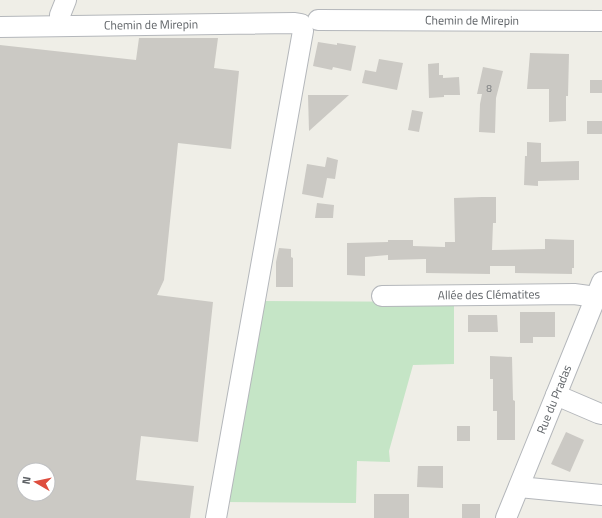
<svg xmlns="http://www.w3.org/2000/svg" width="602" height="518" font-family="'Titillium Web',sans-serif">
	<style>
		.green { fill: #c5e5c6 }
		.building { fill: #cbc9c4; fill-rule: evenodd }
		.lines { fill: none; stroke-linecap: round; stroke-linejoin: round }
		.minor-casing { stroke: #b4b7bb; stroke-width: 22 }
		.minor { stroke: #fff; stroke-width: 20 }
		.labels { text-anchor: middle; stroke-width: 3; stroke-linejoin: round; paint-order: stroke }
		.number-label { font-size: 10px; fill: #797c7e }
		.street-label { font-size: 12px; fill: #5e6266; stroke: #fff }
	</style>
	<rect width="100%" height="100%" fill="#efeee7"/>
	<path class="green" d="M 261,301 L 454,302 L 454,364 L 413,365 L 389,451 L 390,462 L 357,461 L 356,503 L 224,502 Z"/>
	<g class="building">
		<path d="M 139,38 L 218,38 L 214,68 L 239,71 L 231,149 L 178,143 L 164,280 L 157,295 L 213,302 L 198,442 L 141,436 L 136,480 L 194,486 L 190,518 L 0,518 L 0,45 L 136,60 ZM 24,470 L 48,470 L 48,494 L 24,494 Z"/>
		<path d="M 318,42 L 337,45 L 337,43 L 356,46 L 351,71 L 333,67 L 332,70 L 313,66 Z"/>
		<path d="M 530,53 L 569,54 L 568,96 L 566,96 L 566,121 L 549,122 L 549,89 L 527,89 Z"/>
		<path d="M 379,59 L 403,63 L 397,90 L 362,83 L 365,70 L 376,72 Z"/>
		<path d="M 439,63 L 439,75 L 443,75 L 443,78 L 459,77 L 460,95 L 444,95 L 444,97 L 429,98 L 428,64 Z"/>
		<path d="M 483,67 L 503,71 L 496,98 L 495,133 L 479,132 L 480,104 L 482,94 L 477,94 Z"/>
		<rect x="590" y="80" width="12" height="13"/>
		<path d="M 308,95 L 349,95 L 309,131 Z"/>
		<path d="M 412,110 L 423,112 L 419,132 L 408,130 Z"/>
		<rect x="587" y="121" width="15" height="13"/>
		<path d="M 527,142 L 541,143 L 541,162 L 579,161 L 579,180 L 538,181 L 538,186 L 524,185 L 525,156 L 527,156 Z"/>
		<path d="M 327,157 L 338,160 L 335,179 L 327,178 L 323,198 L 302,194 L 307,164 L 325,167 Z"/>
		<path d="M 482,197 L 496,197 L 496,223 L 493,223 L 492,250 L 545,249 L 545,239 L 574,240 L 574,268 L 572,268 L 572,274 L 515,273 L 515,266 L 490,266 L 490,274 L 426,273 L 426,259 L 388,260 L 388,255 L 365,257 L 365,276 L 347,275 L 347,243 L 388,242 L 388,240 L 413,240 L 413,246 L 445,247 L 445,242 L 455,242 L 454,198 Z"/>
		<path d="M 317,203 L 334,205 L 333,218 L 315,218 Z"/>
		<path d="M 279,248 L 291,249 L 291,257 L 293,258 L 293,287 L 276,287 L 276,262 Z"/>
		<path d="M 520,312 L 555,312 L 555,337 L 533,337 L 533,343 L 520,343 Z"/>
		<path d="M 468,315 L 497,315 L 498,332 L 468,332 Z"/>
		<path d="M 490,356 L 512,357 L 513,400 L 515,401 L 515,440 L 497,440 L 497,411 L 493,411 L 493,379 L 490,379 Z"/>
		<rect x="457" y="426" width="13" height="15"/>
		<path d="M 566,432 L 584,440 L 570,472 L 551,464 Z"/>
		<path d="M 418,466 L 443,466 L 443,488 L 417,487 Z"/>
		<rect x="374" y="494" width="35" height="24"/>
		<rect x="462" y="504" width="18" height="14"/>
	</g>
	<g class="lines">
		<defs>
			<g id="minor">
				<path id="s1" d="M 318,20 L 602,21"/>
				<path d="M 60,26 L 60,15 L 66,0"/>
				<path id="s2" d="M 0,27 L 295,23 L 301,24 L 303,31 L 216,518"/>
				<path id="s3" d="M 382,296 L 574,294 L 596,297"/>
				<path d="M 556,395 L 598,413 L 602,414"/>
				<path d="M 519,487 L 602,495"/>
				<path id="s4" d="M 506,518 L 602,282"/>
			</g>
		</defs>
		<use href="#minor" class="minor-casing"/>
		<use href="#minor" class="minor"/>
	</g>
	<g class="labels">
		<g class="number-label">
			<text x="489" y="92">8</text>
		</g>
		<g class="street-label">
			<text dy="4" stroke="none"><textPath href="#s1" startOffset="154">Chemin de Mirepin</textPath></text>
			<text dy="4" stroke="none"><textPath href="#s2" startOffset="151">Chemin de Mirepin</textPath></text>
			<text dy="4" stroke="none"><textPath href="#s3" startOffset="107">Allée des Clématites</textPath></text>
			<text dy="4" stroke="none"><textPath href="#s4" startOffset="128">Rue du Pradas</textPath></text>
		</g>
	</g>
	<g transform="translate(36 482) rotate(279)"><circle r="19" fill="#ffffff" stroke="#bfc0c2"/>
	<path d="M0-3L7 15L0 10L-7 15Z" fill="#de4d3e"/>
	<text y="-6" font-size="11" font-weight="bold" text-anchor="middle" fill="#5e6266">N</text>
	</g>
</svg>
